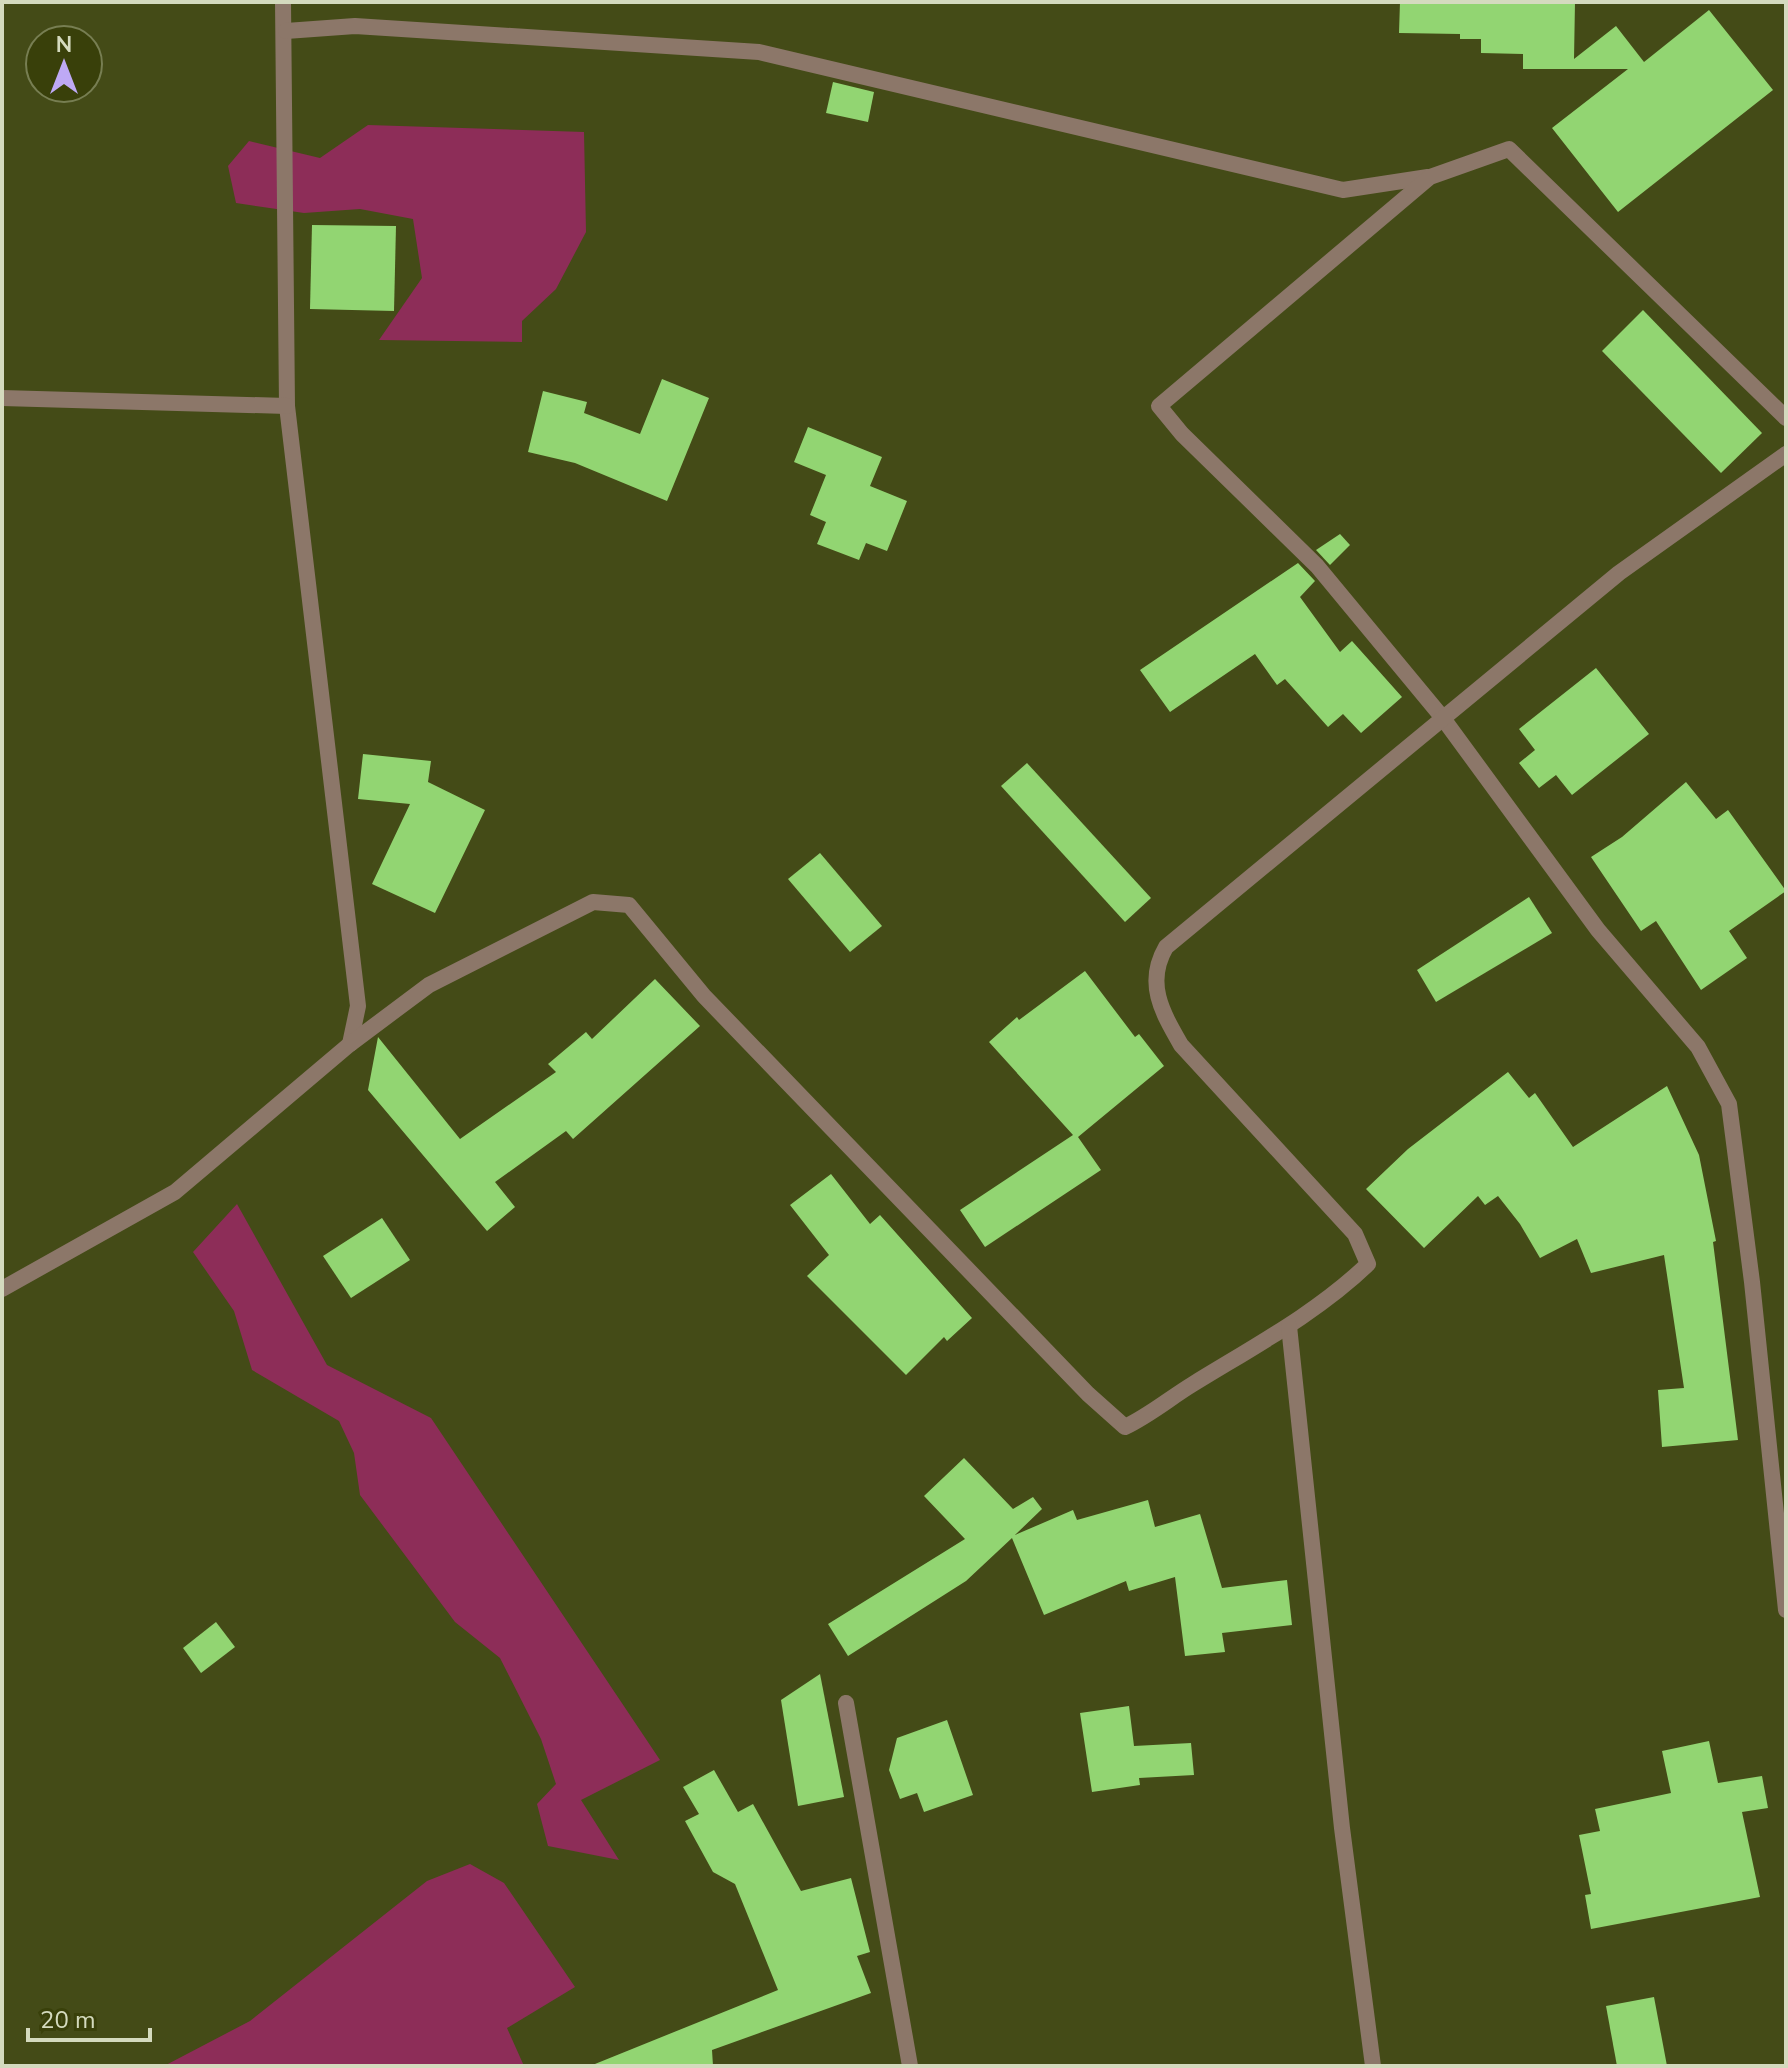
<svg xmlns="http://www.w3.org/2000/svg" width="1788" height="2068" font-family="'Nunito Sans',sans-serif">
	<style>
		.green { fill: #8d2d58 }
		.building { fill: #92d572 }
		.lines { fill: none; stroke-linecap: round; stroke-linejoin: round }
		.street { stroke: #8c7769; stroke-width: 16 }
	</style>
	<rect width="100%" height="100%" fill="#444b17"/>
	<g class="green">
		<path d="M 368,125 L 584,132 L 586,232 L 556,289 L 522,321 L 522,342 L 379,340 L 422,278 L 413,219 L 360,209 L 304,213 L 236,203 L 228,166 L 249,141 L 320,158 Z"/>
		<path d="M 237,1204 L 327,1365 L 431,1418 L 660,1760 L 581,1800 L 619,1860 L 548,1846 L 537,1804 L 556,1784 L 541,1739 L 500,1658 L 455,1622 L 360,1495 L 354,1453 L 339,1421 L 252,1370 L 234,1311 L 193,1252 Z"/>
		<path d="M 470,1864 L 504,1883 L 575,1987 L 507,2028 L 524,2066 L 164,2066 L 250,2021 L 427,1881 Z"/>
	</g>
	<g class="building">
		<path d="M 1400,2 L 1575,2 L 1574,59 L 1616,26 L 1644,62 L 1709,10 L 1773,90 L 1618,212 L 1552,128 L 1628,69 L 1523,69 L 1523,54 L 1481,53 L 1481,39 L 1460,39 L 1460,34 L 1399,33 Z"/>
		<path d="M 833,82 L 874,92 L 868,122 L 826,113 Z"/>
		<path d="M 312,225 L 396,226 L 394,311 L 310,309 Z"/>
		<path d="M 1643,310 L 1762,433 L 1721,473 L 1602,351 Z"/>
		<path d="M 662,379 L 709,398 L 667,501 L 575,463 L 528,452 L 543,391 L 587,402 L 584,413 L 640,434 Z"/>
		<path d="M 808,427 L 882,457 L 870,486 L 907,501 L 887,551 L 866,543 L 859,560 L 817,544 L 826,522 L 810,515 L 826,475 L 794,462 Z"/>
		<path d="M 1340,534 L 1350,545 L 1330,565 L 1316,550 Z"/>
		<path d="M 1298,563 L 1315,581 L 1300,597 L 1340,652 L 1352,641 L 1402,697 L 1361,733 L 1343,714 L 1328,727 L 1285,679 L 1277,685 L 1255,654 L 1170,712 L 1140,670 Z"/>
		<path d="M 1596,668 L 1649,734 L 1572,795 L 1556,775 L 1539,788 L 1519,763 L 1535,750 L 1519,729 Z"/>
		<path d="M 363,754 L 431,761 L 428,782 L 485,810 L 435,913 L 372,884 L 410,804 L 358,799 Z"/>
		<path d="M 1027,763 L 1151,898 L 1125,922 L 1001,786 Z"/>
		<path d="M 1686,782 L 1716,819 L 1728,810 L 1786,891 L 1729,931 L 1747,958 L 1701,990 L 1656,921 L 1641,931 L 1591,857 L 1622,837 Z"/>
		<path d="M 820,853 L 882,926 L 850,952 L 788,879 Z"/>
		<path d="M 1529,897 L 1552,933 L 1436,1002 L 1417,970 Z"/>
		<path d="M 1085,971 L 1135,1037 L 1139,1034 L 1164,1066 L 1078,1137 L 1101,1170 L 985,1247 L 960,1210 L 1073,1135 L 989,1042 L 1017,1017 L 1019,1020 Z"/>
		<path d="M 655,979 L 700,1026 L 573,1139 L 566,1131 L 495,1182 L 515,1207 L 487,1231 L 368,1090 L 378,1037 L 460,1139 L 556,1072 L 548,1064 L 586,1032 L 592,1039 Z"/>
		<path d="M 1508,1072 L 1529,1098 L 1535,1093 L 1573,1147 L 1667,1086 L 1699,1155 L 1716,1241 L 1713,1242 L 1738,1440 L 1662,1447 L 1658,1390 L 1684,1388 L 1664,1255 L 1591,1273 L 1577,1239 L 1540,1258 L 1520,1224 L 1498,1196 L 1485,1205 L 1478,1196 L 1424,1248 L 1366,1189 L 1408,1149 Z"/>
		<path d="M 831,1174 L 870,1224 L 880,1215 L 972,1318 L 947,1341 L 944,1337 L 906,1375 L 807,1276 L 829,1255 L 790,1205 Z"/>
		<path d="M 382,1218 L 410,1260 L 351,1298 L 323,1256 Z"/>
		<path d="M 964,1458 L 1013,1509 L 1033,1497 L 1042,1509 L 1015,1535 L 1073,1510 L 1077,1520 L 1148,1500 L 1155,1527 L 1200,1514 L 1222,1588 L 1287,1580 L 1292,1625 L 1222,1633 L 1225,1652 L 1185,1656 L 1175,1577 L 1129,1591 L 1126,1581 L 1044,1615 L 1012,1538 L 966,1581 L 848,1656 L 828,1624 L 965,1539 L 924,1496 Z"/>
		<path d="M 216,1622 L 235,1647 L 201,1673 L 183,1648 Z"/>
		<path d="M 820,1674 L 844,1797 L 798,1806 L 781,1700 Z"/>
		<path d="M 1129,1706 L 1134,1746 L 1191,1743 L 1194,1775 L 1139,1778 L 1140,1785 L 1092,1792 L 1080,1713 Z"/>
		<path d="M 947,1720 L 973,1795 L 924,1812 L 917,1793 L 900,1799 L 889,1770 L 897,1738 Z"/>
		<path d="M 1709,1741 L 1718,1783 L 1762,1776 L 1768,1808 L 1742,1812 L 1760,1897 L 1591,1929 L 1585,1895 L 1591,1894 L 1579,1835 L 1600,1831 L 1595,1809 L 1671,1793 L 1662,1751 Z"/>
		<path d="M 714,1770 L 738,1812 L 753,1804 L 801,1891 L 851,1878 L 870,1952 L 857,1956 L 871,1993 L 712,2050 L 713,2066 L 590,2066 L 778,1990 L 735,1884 L 713,1872 L 685,1821 L 699,1814 L 683,1787 Z"/>
		<path d="M 1654,1997 L 1667,2066 L 1617,2066 L 1606,2006 Z"/>
	</g>
	<g class="lines">
		<g class="street">
			<path d="M 283,2 L 287,406 L 358,1006 L 350,1044"/>
			<path d="M 286,31 L 355,26 L 759,52 L 1343,190 L 1428,177"/>
			<path d="M 2,398 L 287,406"/>
			<path d="M 1786,418 L 1509,149 L 1430,177 L 1159,406 L 1182,434 L 1317,566 L 1442,717 L 1598,930 L 1698,1047 L 1729,1104 L 1752,1282 L 1786,1610"/>
			<path d="M 2,1289 L 175,1192 L 350,1044 L 429,985 L 593,902 L 629,905 L 704,996 L 1088,1394 L 1125,1427 C 1150,1415 1170,1398 1193,1384 C 1253,1347 1317,1313 1368,1264 L 1355,1234 L 1181,1045 C 1162,1012 1145,983 1166,947 L 1619,573 L 1786,454"/>
			<path d="M 1289,1326 L 1342,1828 L 1373,2066"/>
			<path d="M 846,1703 L 910,2066"/>
		</g>
	</g>
	<rect width="1788" height="2068" fill="none" stroke="#d4dabe" stroke-width="8"/>
	<g transform="translate(64 64)"><circle r="38" fill="#39400a" stroke="#777e52" stroke-width="2"/>
	<path d="M0-6L14 30L0 20L-14 30Z" fill="#bea9f5"/>
	<text y="-12" font-size="22" font-weight="bold" text-anchor="middle" fill="#d4dabe">N</text>
	</g>
	<path d="M28 2028v12h122v-12" fill="none" stroke="#d4dabe" stroke-width="4"/>
	<text x="40" y="2028" font-size="24" fill="#d4dabe" stroke="#39400a" stroke-width="6" paint-order="stroke">20 m</text>
</svg>
